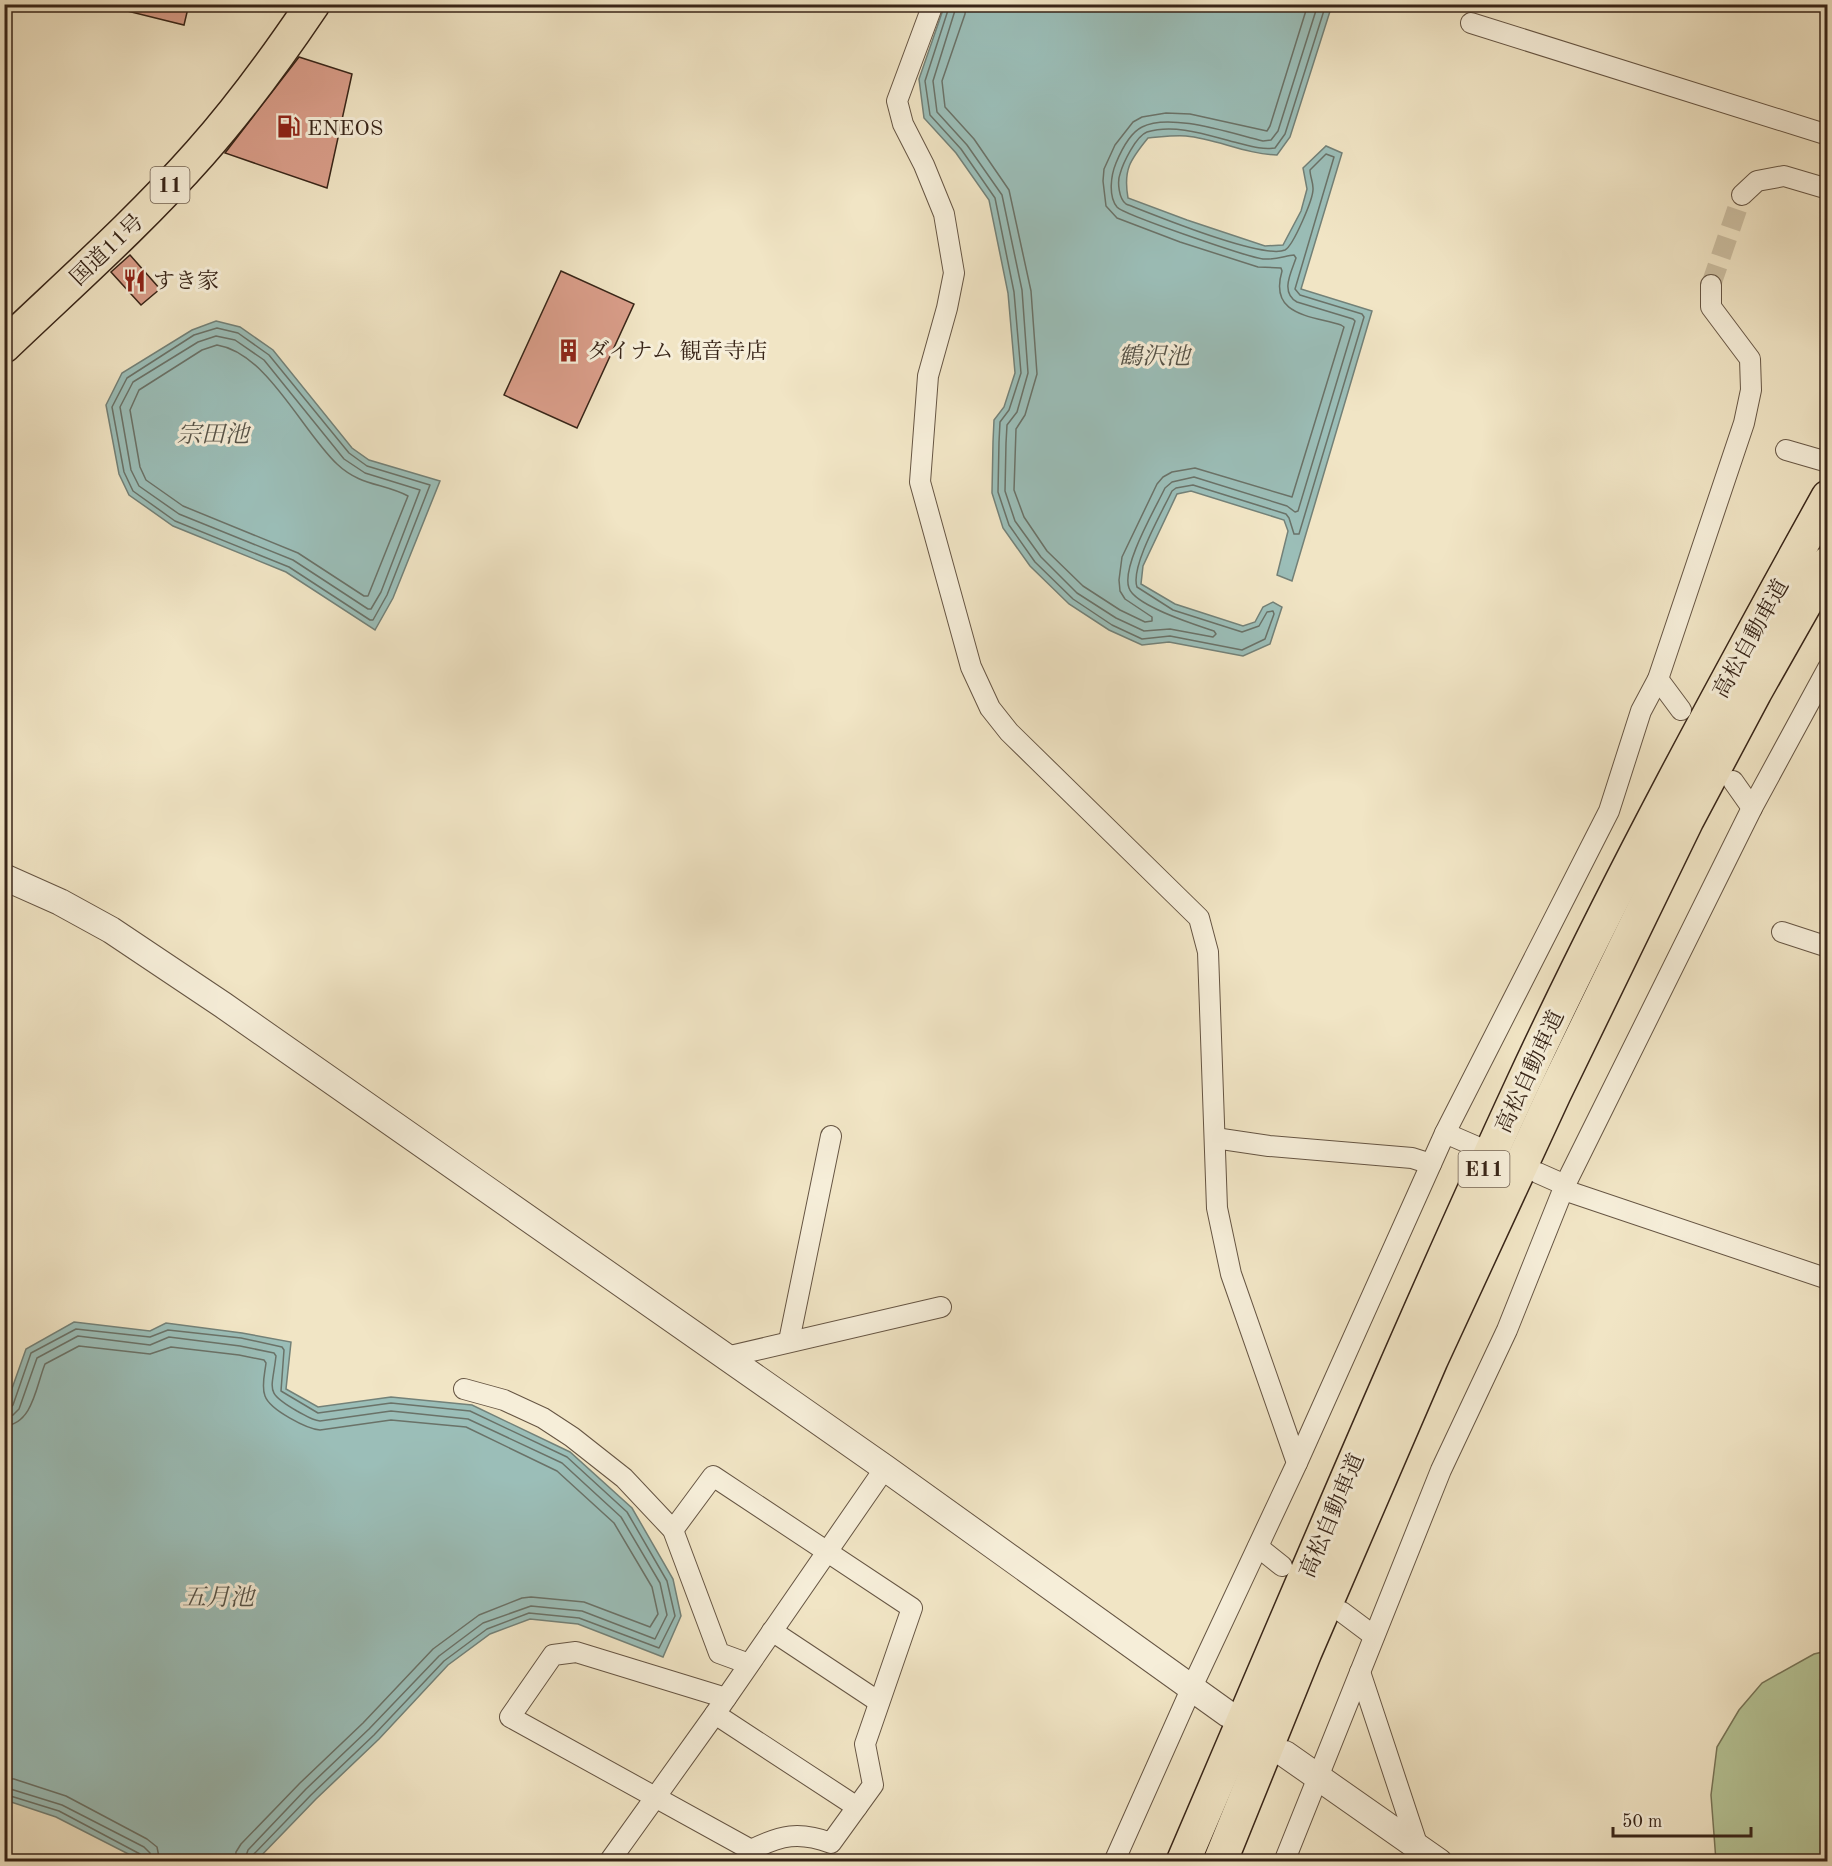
<svg xmlns="http://www.w3.org/2000/svg" width="1832" height="1866" font-family="'Old Standard TT','Noto Serif JP',serif">
	<style>
		.green { fill: #b6c597; stroke: #777558; stroke-width: 1.5 }
		.water { fill: #9bbeb8; stroke: #738178; stroke-width: 1.5 }
		.lines { fill: none; stroke-linecap: round; stroke-linejoin: round }
		.shore { stroke: #6a7268; stroke-width: 1.5 }
		.building { fill: #d99d89; stroke: #382518; stroke-width: 1.5 }
		.minor-tunnel { stroke: #ccbfa2; stroke-width: 20; stroke-dasharray: 20 10; stroke-linecap: butt }
		.minor-casing { stroke: #665543; stroke-width: 22 }
		.tertiary-casing { stroke: #665543; stroke-width: 28 }
		.trunk-casing { stroke: #382518; stroke-width: 36 }
		.motorway-casing { stroke: #382518; stroke-width: 36 }
		.minor { stroke: #f6eed9; stroke-width: 20 }
		.tertiary { stroke: #f6eed9; stroke-width: 26 }
		.trunk { stroke: #f1e5c5; stroke-width: 33 }
		.motorway { stroke: #f1e5c5; stroke-width: 33 }
		.labels { text-anchor: middle; stroke-width: 6; stroke-linejoin: round; paint-order: stroke }
		.shield { fill: #f6eed9; stroke: #716152; stroke-width: 1.5 }
		.shield-label { font-size: 21px; font-weight: bold; fill: #382518 }
		.poi-label { font-size: 22px; fill: #382518; stroke: #f6eed9; text-anchor: start }
		.street-label { font-size: 22px; fill: #382518; stroke: #f6eed9 }
		.water-label { font-size: 24px; font-style: italic; fill: #565348; stroke: #f6eed9 }
	</style>
	<rect width="100%" height="100%" fill="#f1e5c5"/>
	<filter id="stains"><feTurbulence type="fractalNoise" baseFrequency=".00333" numOctaves="4"/><feColorMatrix values="0 0 0 0 .2 0 0 0 0 .09 0 0 0 0 .02 0 0 0 .5 -.17"/></filter>
	<radialGradient id="worn" r=".72"><stop offset=".6" stop-color="#630" stop-opacity="0"/><stop offset="1" stop-color="#630" stop-opacity=".3"/></radialGradient>
	<path class="green" d="M 1827,1651 L 1827,1861 L 1716,1861 L 1711,1795 L 1717,1747 L 1739,1710 L 1762,1683 L 1814,1654 Z"/>
	<g class="water">
		<path d="M 945,4 L 1332,5 L 1290,137 L 1277,155 C 1245,154 1217,139 1186,136 C 1173,135 1161,137 1148,138 C 1130,160 1123,170 1128,198 L 1187,220 L 1265,246 L 1283,245 L 1301,211 L 1307,189 L 1303,168 L 1326,146 L 1342,153 L 1301,289 L 1372,311 L 1292,581 L 1277,575 L 1288,531 L 1284,520 L 1191,491 L 1177,494 L 1143,566 L 1141,584 L 1175,604 L 1243,626 L 1255,622 L 1263,607 L 1273,602 L 1282,607 L 1270,644 L 1243,656 L 1169,642 L 1142,645 L 1109,630 L 1069,604 L 1030,566 L 1003,528 L 992,493 L 993,442 L 994,420 L 1004,407 L 1015,373 L 1008,293 L 989,200 L 956,153 L 924,118 L 919,79 Z"/>
		<path d="M 216,321 L 240,327 L 273,350 L 352,448 L 369,460 L 440,481 L 393,598 L 375,630 L 286,572 L 173,526 L 129,495 L 119,474 L 106,405 L 122,373 L 192,330 Z"/>
		<path d="M 74,1322 L 150,1331 L 166,1323 L 242,1333 L 291,1342 L 286,1389 L 318,1407 L 391,1397 L 472,1405 L 570,1452 L 632,1508 L 673,1579 L 681,1616 L 663,1657 L 578,1624 L 530,1619 L 490,1634 L 448,1665 L 379,1739 L 316,1799 L 256,1861 L 142,1861 L 56,1817 L 5,1800 L 4,1411 L 26,1349 Z"/>
	</g>
	<g class="lines">
		<g class="shore">
			<path d="M 950,4 L 925,81 L 930,115 L 961,149 L 995,198 L 1014,292 L 1021,373 L 1009,410 L 1000,422 L 999,442 L 998,492 L 1009,525 L 1035,562 L 1073,599 L 1112,625 L 1142,639 L 1170,636 L 1242,650 L 1265,639 L 1274,614 L 1273,611 L 1267,612 L 1259,626 L 1242,632 L 1173,610 L 1137,587 C 1130,567 1162,512 1172,491 L 1176,488 L 1193,485 L 1286,514 L 1289,518 L 1294,534 L 1299,534 L 1364,317 L 1362,314 L 1300,295 L 1295,289 L 1334,157 L 1326,154 L 1310,170 C 1310,176 1313,182 1313,188 C 1314,198 1293,246 1285,250 C 1263,260 1152,214 1126,204 C 1119,199 1117,182 1120,174 C 1123,163 1136,136 1147,132 C 1176,123 1210,136 1238,143 C 1250,146 1262,150 1275,148 L 1285,134 L 1326,4"/>
			<path d="M 957,4 L 933,81 L 937,112 L 967,145 L 1002,195 L 1022,290 L 1028,373 L 1017,412 L 1007,425 L 1006,443 L 1005,491 L 1015,521 L 1041,557 L 1077,593 L 1116,618 L 1144,631 L 1170,629 L 1213,637 L 1216,634 L 1214,631 C 1196,625 1135,606 1129,588 C 1121,567 1155,509 1165,488 L 1172,482 L 1194,477 L 1287,506 L 1295,512 L 1298,511 L 1355,321 L 1353,319 L 1297,302 C 1280,292 1291,273 1296,258 L 1294,255 C 1285,256 1274,260 1263,259 C 1248,257 1124,215 1117,207 C 1108,196 1111,175 1116,163 C 1121,151 1130,133 1142,127 C 1170,112 1233,134 1263,141 L 1271,140 L 1278,131 L 1318,4"/>
			<path d="M 966,4 L 965,14 L 942,81 L 945,107 L 974,139 L 1009,190 L 1031,291 L 1037,374 L 1025,415 L 1016,429 L 1014,490 L 1024,517 L 1047,551 L 1083,586 L 1120,610 L 1145,622 L 1152,621 L 1152,617 L 1125,599 L 1120,591 L 1119,580 L 1122,557 L 1157,484 L 1163,477 L 1172,472 L 1195,468 L 1292,497 L 1344,327 L 1341,325 C 1308,315 1269,315 1282,271 L 1281,268 L 1258,267 L 1180,242 L 1117,218 L 1106,206 L 1103,181 L 1104,169 L 1115,145 L 1133,122 L 1142,117 L 1166,113 L 1190,114 L 1267,131 L 1270,126 L 1308,4"/>
			<path d="M 217,328 L 238,333 L 269,355 L 349,453 L 367,466 L 430,485 L 387,595 L 373,620 L 370,620 L 289,567 L 175,521 L 133,491 L 124,472 L 112,407 L 127,378 L 194,335 Z"/>
			<path d="M 216,336 L 235,340 L 264,360 L 344,459 L 365,473 L 420,490 L 381,592 L 371,609 L 368,609 L 293,560 L 179,514 L 139,486 L 131,470 L 120,407 L 133,382 L 198,342 Z"/>
			<path d="M 217,345 C 267,353 302,431 337,464 C 360,486 383,483 408,496 L 368,596 L 364,596 L 298,553 L 183,506 L 146,480 L 140,467 L 130,410 L 139,390 L 202,350 Z"/>
			<path d="M 4,1409 L 9,1409 L 13,1405 L 31,1353 L 76,1329 L 150,1337 L 168,1330 L 241,1338 L 282,1347 L 284,1350 L 281,1391 L 318,1413 L 391,1403 L 470,1411 L 567,1457 L 627,1512 L 667,1581 L 675,1616 L 659,1648 L 579,1618 L 529,1613 L 487,1629 L 444,1661 L 374,1735 L 311,1795 L 253,1855 L 252,1862"/>
			<path d="M 4,1417 L 13,1415 L 19,1409 L 37,1358 L 78,1336 L 150,1345 L 169,1337 L 240,1346 L 274,1353 L 276,1356 C 272,1391 264,1392 297,1411 C 305,1415 311,1420 320,1421 L 391,1411 L 468,1419 L 562,1463 L 621,1517 L 660,1583 L 667,1615 L 655,1639 L 582,1611 L 531,1606 L 483,1623 L 439,1656 L 369,1729 L 306,1789 L 248,1850 L 244,1862"/>
			<path d="M 4,1426 C 33,1424 36,1386 45,1364 L 79,1346 L 150,1354 L 171,1347 L 239,1355 L 264,1360 L 266,1363 C 265,1373 261,1386 265,1396 C 270,1410 307,1429 320,1430 L 391,1420 L 466,1427 L 557,1471 L 614,1523 L 652,1587 L 658,1614 L 650,1627 L 584,1602 L 531,1597 L 522,1598 L 479,1615 L 433,1649 L 363,1723 L 300,1783 L 241,1844 L 236,1852 L 235,1862"/>
			<path d="M 4,1778 L 14,1779 L 66,1796 L 147,1839 L 157,1847 L 160,1862"/>
			<path d="M 4,1787 L 62,1805 L 144,1847 L 150,1853 L 151,1862"/>
			<path d="M 4,1794 L 59,1811 L 140,1854 L 143,1862"/>
		</g>
	</g>
	<g class="building">
		<path d="M 124,4 L 189,4 L 184,25 L 123,10 Z"/>
		<path d="M 299,57 L 352,74 L 327,188 L 225,153 Z"/>
		<path d="M 130,255 L 160,289 L 141,305 L 111,272 Z"/>
		<path d="M 561,271 L 634,304 L 577,428 L 504,395 Z"/>
	</g>
	<g class="lines">
		<path class="minor-tunnel" d="M 1711,285 L 1742,195"/>
		<defs>
			<g id="minor">
				<path d="M 933,4 L 897,101 L 903,124 L 924,165 L 944,214 L 954,273 L 947,308 L 928,376 L 920,482 L 971,667 L 990,708 L 1009,732 L 1199,918 L 1208,952 L 1217,1208 L 1231,1274 L 1297,1463"/>
				<path d="M 1471,23 L 1828,135"/>
				<path d="M 1742,195 L 1757,181 L 1784,176 L 1828,189"/>
				<path d="M 1786,450 L 1824,461"/>
				<path d="M 1658,679 L 1681,710"/>
				<path d="M 1733,781 L 1752,808"/>
				<path d="M 1782,932 L 1828,947"/>
				<path d="M 1445,1133 L 1475,1146"/>
				<path d="M 1215,1138 L 1269,1146 L 1412,1158 L 1431,1164"/>
				<path d="M 1538,1173 L 1565,1185"/>
				<path d="M 1564,1190 L 1828,1279"/>
				<path d="M 789,1341 L 831,1136"/>
				<path d="M 726,1357 L 941,1307"/>
				<path d="M 464,1389 L 504,1400 L 543,1418 L 572,1437 L 624,1478 L 673,1530 L 719,1653 L 749,1664"/>
				<path d="M 673,1530 L 713,1476 L 912,1608 L 865,1744 L 873,1785 L 831,1843 C 799,1831 781,1835 751,1850"/>
				<path d="M 1258,1547 L 1282,1566"/>
				<path d="M 1342,1612 L 1374,1636"/>
				<path d="M 772,1631 L 879,1702"/>
				<path d="M 1360,1672 L 1419,1850"/>
				<path d="M 726,1698 L 576,1652 L 553,1655 L 510,1717 L 751,1850 L 756,1859"/>
				<path d="M 715,1714 L 857,1807"/>
				<path d="M 609,1862 L 715,1714 L 885,1468"/>
				<path d="M 1114,1862 L 1192,1687 L 1297,1463 L 1445,1133 L 1609,811 L 1641,711 L 1658,679 L 1744,423 L 1751,390 L 1750,359 L 1711,307 L 1711,285"/>
				<path d="M 1284,1862 L 1441,1470 L 1507,1330 L 1565,1185 L 1752,808 L 1828,668"/>
			</g>
			<g id="tertiary">
				<path d="M 4,877 L 60,902 L 111,930 L 223,1005 L 885,1468 L 1228,1714"/>
				<path d="M 1285,1754 L 1439,1862"/>
			</g>
			<path id="trunk" d="M 4,346 C 70,283 139,222 200,153 C 241,107 278,56 313,4"/>
			<g id="motorway">
				<path d="M 1183,1862 C 1295,1601 1404,1340 1523,1083 C 1616,883 1721,690 1828,497"/>
				<path d="M 1220,1862 L 1305,1652 L 1431,1360 L 1554,1094 L 1687,820 L 1755,692 L 1828,563"/>
			</g>
		</defs>
		<use href="#minor" class="minor-casing"/>
		<use href="#tertiary" class="tertiary-casing"/>
		<use href="#trunk" class="trunk-casing"/>
		<use href="#motorway" class="motorway-casing"/>
		<use href="#minor" class="minor"/>
		<use href="#tertiary" class="tertiary"/>
		<use href="#trunk" class="trunk"/>
		<use href="#motorway" class="motorway"/>
	</g>
	<defs>
		<symbol id="fuel-bare" viewBox="-9 -9 18 18"><path d="M-5.5-6h7V0h2V4h1.3V-2.5L3-4.5l.8-.8L6-3V5H2.5V1h-1V6h-7ZM-4.2-4.7v3.2H.2V-4.7Z" fill="#8f2418" stroke="#f6eed9" stroke-width="2.5" paint-order="stroke"/></symbol>
		<symbol id="restaurant-bare" viewBox="-9 -9 18 18"><path d="M-5-6h1v4h1v-4h1v4h1v-4h1v5L-1.5 .5V6h-2V.5L-5-1ZM5-6V6H3V1.5H1.5Q1.5-4 5-6Z" fill="#8f2418" stroke="#f6eed9" stroke-width="2.5" paint-order="stroke"/></symbol>
		<symbol id="building-bare" viewBox="-9 -9 18 18"><path d="M-4-6H4V6H1V3H-1V6H-4ZM-2.5-4.3h1.7v1.8h-1.7ZM.8-4.3h1.7v1.8H.8ZM-2.5-1h1.7V.8h-1.7ZM.8-1h1.7V.8H.8Z" fill="#8f2418" stroke="#f6eed9" stroke-width="2.5" paint-order="stroke"/></symbol>
	</defs>
	<g fill-rule="evenodd">
		<use href="#fuel-bare" x="272" y="110" width="33" height="33"/>
		<use href="#restaurant-bare" x="118" y="264" width="33" height="33"/>
		<use href="#building-bare" x="552" y="334" width="33" height="33"/>
	</g>
	<g class="labels">
		<g class="shield">
			<rect x="150.5" y="167" width="39" height="36" rx="4.5"/>
			<rect x="1458.5" y="1151" width="51" height="36" rx="4.5"/>
		</g>
		<g class="shield-label">
			<text x="170" y="192">11</text>
			<text x="1484" y="1176">E11</text>
		</g>
		<g class="poi-label">
			<text x="307" y="135">ENEOS</text>
			<text x="153" y="288">すき家</text>
			<text x="587" y="358">ダイナム 観音寺店</text>
		</g>
		<g class="street-label">
			<text transform="translate(106 249) rotate(-44)" y="8">国道11号</text>
			<text transform="translate(1750 638) rotate(-61)" y="8">高松自動車道</text>
			<text transform="translate(1529 1071) rotate(-65)" y="8">高松自動車道</text>
			<text transform="translate(1331 1515) rotate(-67)" y="8">高松自動車道</text>
		</g>
		<g class="water-label">
			<text x="1154" y="364">鶴沢池</text>
			<text x="213" y="442">宗田池</text>
			<text x="218" y="1605">五月池</text>
		</g>
	</g>
	<rect width="1832" height="1866" fill="none" stroke="#f1e5c5" stroke-width="24"/>
	<rect x="6" y="6" width="1820" height="1854" fill="none" stroke="#382518" stroke-width="3"/>
	<rect x="12" y="12" width="1808" height="1842" fill="none" stroke="#382518" stroke-width="1.5"/>
	<path d="M1613 1827v9h138v-9" fill="none" stroke="#382518" stroke-width="3"/>
	<text x="1622" y="1827" font-size="18" fill="#382518" stroke="#f6eed9" stroke-width="4.5" paint-order="stroke">50 m</text>
	<rect width="100%" height="100%" filter="url(#stains)"/>
	<rect width="100%" height="100%" fill="url(#worn)"/>
</svg>
